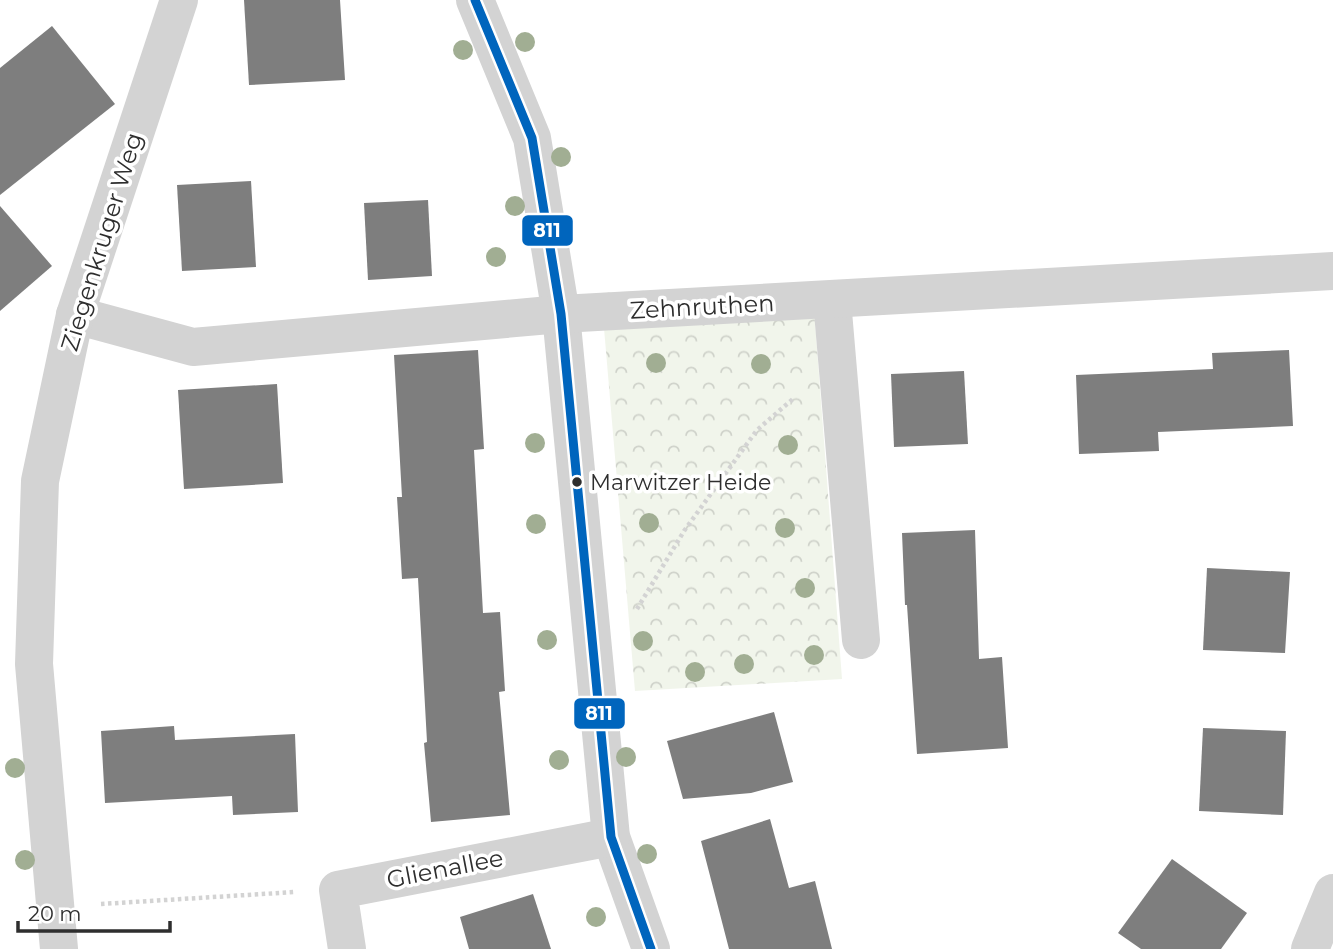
<svg xmlns="http://www.w3.org/2000/svg" width="1333" height="949" font-family="Montserrat,sans-serif">
	<style>
		.forest { fill: url(#forest-crowns) }
		.building { fill: #7e7e7e }
		.lines { fill: none; stroke-linecap: round; stroke-linejoin: round }
		.path { stroke: #d3d3d3; stroke-width: 4.5; stroke-dasharray: 3.5 3.5; stroke-linecap: butt }
		.minor { stroke: #d3d3d3; stroke-width: 38 }
		.bus-1-casing { stroke: #fff; stroke-width: 14 }
		.bus-1 { stroke: #0065bd; stroke-width: 9 }
		.tree { fill: #a1ae93 }
		.bus-dot { fill: #2e2e2e; stroke: #fff; stroke-width: 2.5 }
		.labels { text-anchor: middle; stroke-width: 7; stroke-linejoin: round; paint-order: stroke }
		.bus-label { font-size: 22px; fill: #2e2e2e; stroke: #fff; text-anchor: start }
		.street-label { font-size: 24px; fill: #2e2e2e; stroke: #fff }
		.line-badge { stroke: #fff; stroke-width: 2.5 }
		.badge-label { font-size: 19px; text-anchor: middle; font-weight: bold; fill: #fff }
	</style>
	<defs>
		<pattern id="forest-crowns" width="20" height="18" patternUnits="userSpaceOnUse" patternTransform="scale(1.75)"><rect width="20" height="18" fill="#f1f5eb"/><path d="M2 6a3 3 0 1 1 6 0M12 15a3 3 0 1 1 6 0" fill="none" stroke="#cfd2ca"/></pattern>
	</defs>
	<rect width="100%" height="100%" fill="#fff"/>
	<path class="forest" d="M 812,282 L 842,679 L 635,691 L 601,293 Z"/>
	<g class="building">
		<path d="M 244,0 L 340,0 L 345,80 L 249,85 Z"/>
		<path d="M 52,26 L 115,104 L 0,195 L 0,68 Z"/>
		<path d="M 251,181 L 256,267 L 182,271 L 177,185 Z"/>
		<path d="M 428,200 L 432,276 L 368,280 L 364,203 Z"/>
		<path d="M 0,206 L 52,266 L 0,311 Z"/>
		<path d="M 478,350 L 484,449 L 474,450 L 483,613 L 500,612 L 505,691 L 499,692 L 510,815 L 431,822 L 424,743 L 427,742 L 418,578 L 402,579 L 397,497 L 402,497 L 394,355 Z"/>
		<path d="M 1289,350 L 1293,426 L 1158,432 L 1159,451 L 1079,454 L 1076,375 L 1213,369 L 1212,353 Z"/>
		<path d="M 964,371 L 968,444 L 894,447 L 891,374 Z"/>
		<path d="M 277,384 L 283,483 L 184,489 L 178,390 Z"/>
		<path d="M 975,530 L 979,659 L 1002,657 L 1008,748 L 917,754 L 907,605 L 905,605 L 902,533 Z"/>
		<path d="M 1207,568 L 1290,572 L 1285,653 L 1203,650 Z"/>
		<path d="M 774,712 L 793,782 L 751,793 L 683,799 L 667,741 Z"/>
		<path d="M 174,726 L 175,740 L 295,734 L 298,812 L 233,815 L 232,796 L 105,803 L 101,731 Z"/>
		<path d="M 1203,728 L 1286,731 L 1283,815 L 1199,811 Z"/>
		<path d="M 770,819 L 789,888 L 815,881 L 832,949 L 729,949 L 701,841 Z"/>
		<path d="M 1172,859 L 1247,913 L 1221,949 L 1141,949 L 1118,933 Z"/>
		<path d="M 533,894 L 551,949 L 469,949 L 460,917 Z"/>
	</g>
	<g class="lines">
		<g class="path">
			<path d="M 637,609 L 684,531 L 757,430 L 794,398"/>
			<path d="M 101,904 L 295,892"/>
		</g>
		<g class="minor">
			<path d="M 475,0 L 532,138 L 561,314 L 611,837 L 651,949"/>
			<path d="M 832,300 L 861,640"/>
			<path d="M 75,315 L 193,347 L 561,314 L 1333,271"/>
			<path d="M 59,949 L 34,664 L 40,481 L 75,315 L 179,0"/>
			<path d="M 347,949 L 338,890 L 611,837"/>
			<path d="M 1310,949 L 1333,893"/>
		</g>
		<defs>
			<path id="bus-1" d="M 475,0 L 532,138 L 561,314 L 611,837 L 651,949"/>
		</defs>
		<use href="#bus-1" class="bus-1-casing"/>
		<use href="#bus-1" class="bus-1"/>
	</g>
	<g class="tree">
		<circle cx="525" cy="42" r="10"/>
		<circle cx="463" cy="50" r="10"/>
		<circle cx="561" cy="157" r="10"/>
		<circle cx="515" cy="206" r="10"/>
		<circle cx="496" cy="257" r="10"/>
		<circle cx="656" cy="363" r="10"/>
		<circle cx="761" cy="364" r="10"/>
		<circle cx="535" cy="443" r="10"/>
		<circle cx="788" cy="445" r="10"/>
		<circle cx="649" cy="523" r="10"/>
		<circle cx="536" cy="524" r="10"/>
		<circle cx="785" cy="528" r="10"/>
		<circle cx="805" cy="588" r="10"/>
		<circle cx="547" cy="640" r="10"/>
		<circle cx="643" cy="641" r="10"/>
		<circle cx="814" cy="655" r="10"/>
		<circle cx="744" cy="664" r="10"/>
		<circle cx="695" cy="672" r="10"/>
		<circle cx="626" cy="757" r="10"/>
		<circle cx="559" cy="760" r="10"/>
		<circle cx="15" cy="768" r="10"/>
		<circle cx="647" cy="854" r="10"/>
		<circle cx="25" cy="860" r="10"/>
		<circle cx="596" cy="917" r="10"/>
	</g>
	<circle class="bus-dot" cx="577" cy="482" r="6"/>
	<g class="labels">
		<g class="bus-label">
			<text x="590" y="490">Marwitzer Heide</text>
		</g>
		<g class="street-label">
			<text transform="translate(102 242) rotate(-73)" y="8">Ziegenkruger Weg</text>
			<text transform="translate(702 307) rotate(-3)" y="8">Zehnruthen</text>
			<text transform="translate(445 869) rotate(-11)" y="8">Glienallee</text>
		</g>
	</g>
	<g class="line-badge">
		<rect x="521" y="214" width="53" height="33" rx="7" fill="#0065bd"/>
		<rect x="573" y="697" width="53" height="33" rx="7" fill="#0065bd"/>
	</g>
	<g class="badge-label">
		<text x="547" y="237">811</text>
		<text x="599" y="720">811</text>
	</g>
	<path d="M18 921v10h152v-10" fill="none" stroke="#2e2e2e" stroke-width="3.5"/>
	<text x="28" y="921" font-size="21" fill="#2e2e2e" stroke="#ffffff" stroke-width="5" paint-order="stroke">20 m</text>
</svg>
